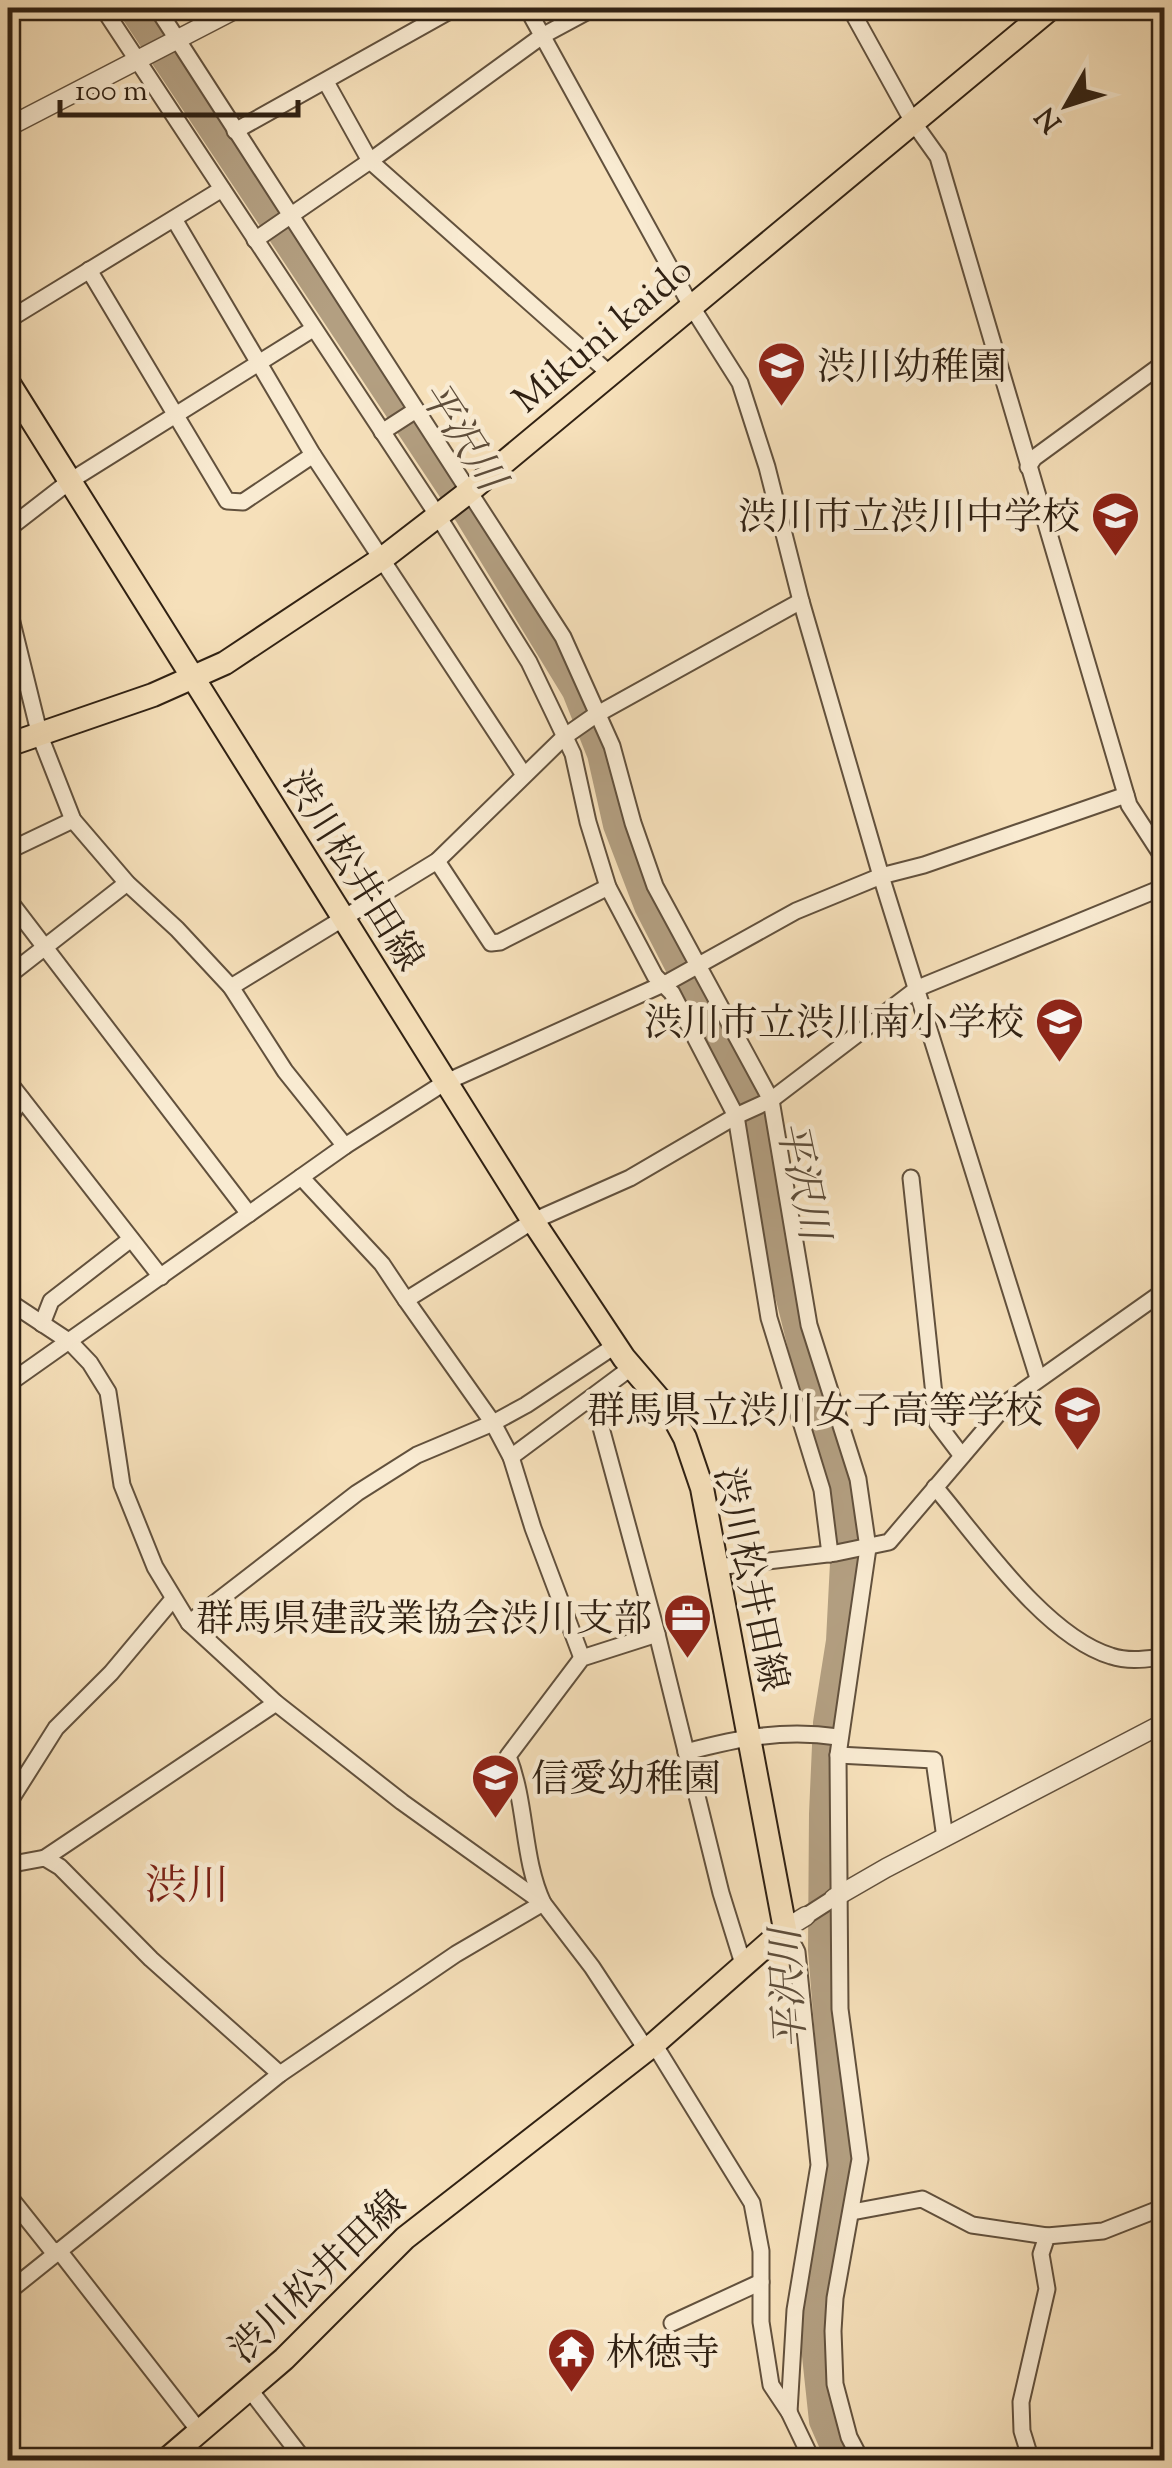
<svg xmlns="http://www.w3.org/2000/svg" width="1172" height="2468" font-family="'Sorts Mill Goudy','Noto Serif JP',serif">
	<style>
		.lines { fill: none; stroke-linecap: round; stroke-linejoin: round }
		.river { stroke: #b39f81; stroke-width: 28 }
		.minor-casing { stroke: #62513d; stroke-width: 19 }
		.tertiary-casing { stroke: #62513d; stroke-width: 21 }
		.primary-casing { stroke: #302113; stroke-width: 26 }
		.minor { stroke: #f9ebd2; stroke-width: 15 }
		.tertiary { stroke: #f9ebd2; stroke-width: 18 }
		.primary { stroke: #f6e0ba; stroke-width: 22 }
		.labels { text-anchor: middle; stroke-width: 9; stroke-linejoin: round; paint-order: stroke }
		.street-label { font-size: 38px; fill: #302113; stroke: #f9ebd2 }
		.poi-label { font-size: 38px; fill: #302113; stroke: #f9ebd2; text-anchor: end }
		.water-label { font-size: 40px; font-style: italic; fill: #5e4d3a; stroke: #f9ebd2 }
		.quarter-label { font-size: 42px; fill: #7a1f14; stroke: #f9ebd2 }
	</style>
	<rect width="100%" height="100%" fill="#f6e0ba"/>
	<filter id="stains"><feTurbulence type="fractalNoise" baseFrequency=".002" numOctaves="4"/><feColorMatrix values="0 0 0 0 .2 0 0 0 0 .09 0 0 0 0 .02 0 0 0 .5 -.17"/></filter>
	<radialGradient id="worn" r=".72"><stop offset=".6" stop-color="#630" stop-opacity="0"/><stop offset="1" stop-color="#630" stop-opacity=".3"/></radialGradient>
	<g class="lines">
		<path class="river" d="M 132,8 L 468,514 L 576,691 L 601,754 L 617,825 L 648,906 L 744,1093 L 760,1136 L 776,1242 L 846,1524 L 840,1641 L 827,1723 L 823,1814 L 822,1950 L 839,2164 L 820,2259 L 814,2337 L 823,2421 L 840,2460"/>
		<defs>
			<g id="minor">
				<path d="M 103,8 L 438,516 L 529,662 L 554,714 L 573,754 L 588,822 L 608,887 L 655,976 L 672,993 L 736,1116 L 769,1318 L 822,1490 L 830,1554"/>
				<path d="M 157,8 L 563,637 L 612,746 L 633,823 L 655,886 L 771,1100 L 809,1325 L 858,1479 L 868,1548 L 838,1755 L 840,2009 L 860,2159 L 835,2298 L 833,2331 L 835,2384 L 849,2437 L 861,2460"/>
				<path d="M 527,8 L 690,304 L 740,383 L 767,467 L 801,601 L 881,876 L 1038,1378"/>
				<path d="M 850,8 L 913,122 L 938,157 L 1129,805 L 1164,859"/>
				<path d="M 326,82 L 370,161 L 609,373"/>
				<path d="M 235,131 L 455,8"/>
				<path d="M 174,219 L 313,455 L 524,775"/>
				<path d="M 255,240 L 370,161 L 542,36 L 594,8"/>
				<path d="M 89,270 L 227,501 L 243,502 L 313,455"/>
				<path d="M 8,320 L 222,189"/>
				<path d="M 382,432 L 416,410"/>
				<path d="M 1028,467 L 1034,458 L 1164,363"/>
				<path d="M 8,529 L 70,481 L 313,329"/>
				<path d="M 8,606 L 40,736 L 73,820 L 127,883 L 177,929 L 231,987 L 285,1071 L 345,1146"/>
				<path d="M 8,851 L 73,820"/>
				<path d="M 437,861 L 491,943 L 500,942 L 608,887"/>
				<path d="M 8,899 L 249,1214"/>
				<path d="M 8,976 L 127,883"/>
				<path d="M 231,987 L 437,861 L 564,737 L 594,716 L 801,601"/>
				<path d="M 8,1081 L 161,1277"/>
				<path d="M 8,1122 L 21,1098"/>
				<path d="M 301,1177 L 382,1264 L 406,1300"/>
				<path d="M 911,1178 L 937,1423 L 962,1456"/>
				<path d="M 8,1301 L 70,1342 L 90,1363 L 108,1392 L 122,1485 L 155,1567 L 189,1623 L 276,1703 L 402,1802 L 543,1903 L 592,1967 L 646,2049"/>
				<path d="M 42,1324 L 51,1301 L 131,1239"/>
				<path d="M 8,1384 L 345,1146 L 444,1083 L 670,981 L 796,911 L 881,876 L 924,865 L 1126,795"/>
				<path d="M 593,1398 L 657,1634 L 721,1893 L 744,1967"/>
				<path d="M 511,1457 L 632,1367"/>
				<path d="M 935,1487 C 979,1539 1045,1636 1111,1656 C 1129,1662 1146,1659 1164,1657"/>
				<path d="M 717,1567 L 836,1553 L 889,1542 L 1010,1400 L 1164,1291"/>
				<path d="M 189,1623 L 357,1493 L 417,1455 L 493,1423 L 526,1405 L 616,1345"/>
				<path d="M 582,1658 L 533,1528 L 511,1457 L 493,1423 L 406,1300 L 533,1221 L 630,1178 L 736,1116 L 771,1100 L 918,988 L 1164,887"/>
				<path d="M 686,1752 C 739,1738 783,1729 838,1737"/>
				<path d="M 838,1755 L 934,1760 L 945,1838"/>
				<path d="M 8,1804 L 56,1728 L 111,1673 L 173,1599"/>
				<path d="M 45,1858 L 276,1703"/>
				<path d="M 8,1869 L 18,1863 L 45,1858 L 60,1867 L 151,1959 L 280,2074"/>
				<path d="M 806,1916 L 834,1898"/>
				<path d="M 785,1929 L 797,1952 L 819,2165 L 795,2310 L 789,2412"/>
				<path d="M 654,2044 L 752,2203 L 761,2251 L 761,2322 L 771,2385 L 789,2412 L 812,2460"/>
				<path d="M 8,2195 L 51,2249 L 60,2252 L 200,2432"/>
				<path d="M 852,2212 L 922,2199 L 972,2225 L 1047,2236"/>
				<path d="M 8,2292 L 280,2074 L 456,1954 L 543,1903 C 522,1858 527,1804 508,1756 L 582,1658 L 657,1634"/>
				<path d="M 672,2323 L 761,2282"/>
				<path d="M 250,2390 L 304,2460"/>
				<path d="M 1031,2460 L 1022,2431 L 1021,2402 L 1047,2289 L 1041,2254 L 1047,2236 L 1103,2231 L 1164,2207"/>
			</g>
			<g id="tertiary">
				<path d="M 8,127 L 238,8"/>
				<path d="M 834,1898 L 886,1868 L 1164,1723"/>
				<path d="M 785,1929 L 806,1916"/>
			</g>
			<g id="primary">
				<path d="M 8,382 L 533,1221 L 624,1358 L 672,1414 L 685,1438 L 702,1488 L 785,1929 L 654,2044 L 405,2238 L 284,2359 L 166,2460"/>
				<path d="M 8,745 L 153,695 L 225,663 L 383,558 L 466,494 L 1051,8"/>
			</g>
		</defs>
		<use href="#minor" class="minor-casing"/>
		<use href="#tertiary" class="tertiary-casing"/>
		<use href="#primary" class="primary-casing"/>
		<use href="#minor" class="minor"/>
		<use href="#tertiary" class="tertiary"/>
		<use href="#primary" class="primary"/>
	</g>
	<defs>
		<symbol id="school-pin" viewBox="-11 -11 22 30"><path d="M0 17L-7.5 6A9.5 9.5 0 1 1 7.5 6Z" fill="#8f2418" stroke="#f9ebd2"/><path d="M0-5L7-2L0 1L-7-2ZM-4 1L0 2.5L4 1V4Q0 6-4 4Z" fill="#fff"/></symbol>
		<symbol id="office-pin" viewBox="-11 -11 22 30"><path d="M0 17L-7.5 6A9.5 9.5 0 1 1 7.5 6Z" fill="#8f2418" stroke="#f9ebd2"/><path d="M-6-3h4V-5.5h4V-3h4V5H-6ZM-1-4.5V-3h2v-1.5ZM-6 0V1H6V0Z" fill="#fff"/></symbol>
		<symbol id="temple-pin" viewBox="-11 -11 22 30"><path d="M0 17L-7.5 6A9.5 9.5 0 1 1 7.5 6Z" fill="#8f2418" stroke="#f9ebd2"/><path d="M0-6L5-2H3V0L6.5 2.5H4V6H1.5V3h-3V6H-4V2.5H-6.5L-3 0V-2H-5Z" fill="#fff"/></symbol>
	</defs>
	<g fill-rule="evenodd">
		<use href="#school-pin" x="754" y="338" width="55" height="75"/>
		<use href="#school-pin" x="1088" y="488" width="55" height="75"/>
		<use href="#school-pin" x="1032" y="994" width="55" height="75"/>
		<use href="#school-pin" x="1050" y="1382" width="55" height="75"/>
		<use href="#office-pin" x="660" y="1590" width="55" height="75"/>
		<use href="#school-pin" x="468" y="1750" width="55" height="75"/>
		<use href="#temple-pin" x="544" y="2324" width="55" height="75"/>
	</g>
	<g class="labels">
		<g class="street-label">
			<text transform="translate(602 334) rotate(-40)" y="13">Mikuni kaido</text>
			<text transform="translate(354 870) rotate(58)" y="13">渋川松井田線</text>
			<text transform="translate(752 1579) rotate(78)" y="13">渋川松井田線</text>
			<text transform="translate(317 2276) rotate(-44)" y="13">渋川松井田線</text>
		</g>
		<g class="poi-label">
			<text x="817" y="379" text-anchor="start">渋川幼稚園</text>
			<text x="1080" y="529">渋川市立渋川中学校</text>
			<text x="1024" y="1035">渋川市立渋川南小学校</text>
			<text x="1043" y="1423">群馬県立渋川女子高等学校</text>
			<text x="652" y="1631">群馬県建設業協会渋川支部</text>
			<text x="531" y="1791" text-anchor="start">信愛幼稚園</text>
			<text x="606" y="2365" text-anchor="start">林徳寺</text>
		</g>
		<g class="water-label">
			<text transform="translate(463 435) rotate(57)" y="14">平沢川</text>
			<text transform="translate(804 1180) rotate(78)" y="14">平沢川</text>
			<text transform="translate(787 1989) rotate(-93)" y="14">平沢川</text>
		</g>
		<g class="quarter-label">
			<text x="187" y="1899">渋川</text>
		</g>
	</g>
	<rect width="1172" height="2468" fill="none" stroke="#f6e0ba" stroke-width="40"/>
	<rect x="10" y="10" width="1152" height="2448" fill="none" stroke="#302113" stroke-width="5"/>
	<rect x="20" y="20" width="1132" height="2428" fill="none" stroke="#302113" stroke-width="2.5"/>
	<g transform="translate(1067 105) rotate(231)" stroke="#f9ebd2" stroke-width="8" paint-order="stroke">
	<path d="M0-8L18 38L0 25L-18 38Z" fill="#302113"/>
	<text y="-15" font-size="28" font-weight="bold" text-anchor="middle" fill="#302113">N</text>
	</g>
	<path d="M60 100v15h238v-15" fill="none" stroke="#302113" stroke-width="5"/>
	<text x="75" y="100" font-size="30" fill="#302113" stroke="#f9ebd2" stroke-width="8" paint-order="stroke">100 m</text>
	<rect width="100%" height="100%" filter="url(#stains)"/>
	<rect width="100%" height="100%" fill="url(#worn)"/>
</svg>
